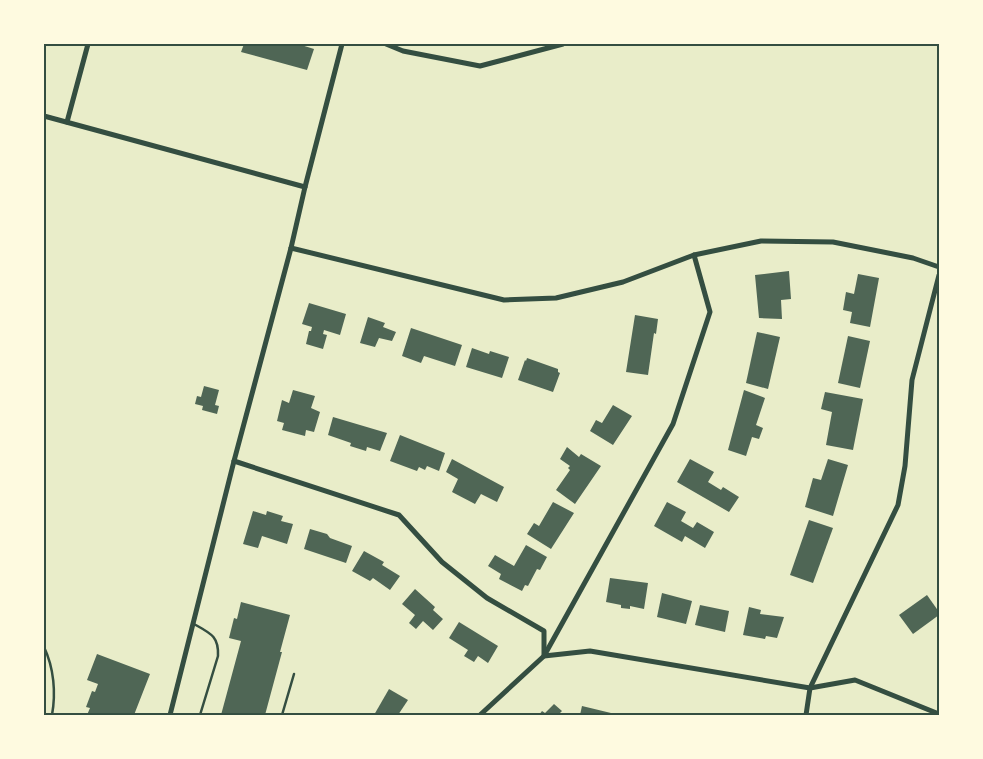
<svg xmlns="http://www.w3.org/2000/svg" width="983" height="759" font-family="'Open Sans',sans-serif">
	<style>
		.building { fill: #4f6655 }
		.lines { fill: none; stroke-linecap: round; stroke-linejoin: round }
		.service { stroke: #344e41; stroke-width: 2.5 }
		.minor { stroke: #344e41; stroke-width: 5 }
		.neatline { fill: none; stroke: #344e41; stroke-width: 2 }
	</style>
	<rect width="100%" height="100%" fill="#e9edc9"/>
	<g class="building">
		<path d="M 244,44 L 298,44 L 314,49 L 307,70 L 241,52 Z"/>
		<path d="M 789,271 L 791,299 L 781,300 L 782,319 L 759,318 L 755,275 Z"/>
		<path d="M 858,274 L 879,278 L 870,327 L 850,323 L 852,312 L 843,310 L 846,292 L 854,294 Z"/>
		<path d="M 309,303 L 346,314 L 340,335 L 324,330 L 323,334 L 327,335 L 323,349 L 306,344 L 309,331 L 311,331 L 312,327 L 302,324 Z"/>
		<path d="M 635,315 L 658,319 L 656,334 L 654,333 L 648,375 L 626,372 Z"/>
		<path d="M 368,317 L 385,323 L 383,327 L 396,332 L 392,341 L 379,338 L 375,347 L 360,343 Z"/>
		<path d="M 411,328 L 462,345 L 455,366 L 424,356 L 421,363 L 402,356 Z"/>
		<path d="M 757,332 L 780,337 L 768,389 L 746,383 Z"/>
		<path d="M 848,336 L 870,341 L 860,388 L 838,383 Z"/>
		<path d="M 472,348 L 489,354 L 490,351 L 509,357 L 502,378 L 466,367 Z"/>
		<path d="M 527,358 L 558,369 L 558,372 L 560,373 L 553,392 L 518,380 L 525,360 L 526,361 Z"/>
		<path d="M 204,386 L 219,390 L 215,405 L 219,406 L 217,414 L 202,410 L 203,406 L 195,404 L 197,396 L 201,397 Z"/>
		<path d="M 293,390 L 315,396 L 311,408 L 320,412 L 314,432 L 306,430 L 305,436 L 282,430 L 284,423 L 277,421 L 282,400 L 289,403 Z"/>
		<path d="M 744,390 L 765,398 L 756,425 L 763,428 L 759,439 L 752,437 L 746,456 L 728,450 Z"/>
		<path d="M 825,392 L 863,399 L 853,450 L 826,445 L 832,412 L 821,409 Z"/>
		<path d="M 613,405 L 632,416 L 613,445 L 590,431 L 596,420 L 602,423 Z"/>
		<path d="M 333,417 L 387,433 L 380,451 L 367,447 L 366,451 L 350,446 L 351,443 L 328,435 Z"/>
		<path d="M 400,435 L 445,453 L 439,471 L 427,466 L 425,470 L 419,467 L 417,471 L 390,461 Z"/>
		<path d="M 567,447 L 579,457 L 581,454 L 601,466 L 575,504 L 556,490 L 570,470 L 568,468 L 570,466 L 560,459 Z"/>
		<path d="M 452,459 L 504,487 L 497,502 L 481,494 L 475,504 L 452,492 L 458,479 L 446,472 Z"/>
		<path d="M 690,459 L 714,472 L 708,482 L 721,490 L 723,487 L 739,497 L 729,512 L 677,482 Z"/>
		<path d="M 828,459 L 848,465 L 833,516 L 805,507 L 813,478 L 821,480 Z"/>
		<path d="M 553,502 L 574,513 L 551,549 L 527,534 L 534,523 L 539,526 Z"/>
		<path d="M 667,502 L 686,512 L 681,521 L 693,528 L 697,522 L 714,532 L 705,548 L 685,536 L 682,542 L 654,526 Z"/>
		<path d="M 253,511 L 266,515 L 267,511 L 283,516 L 281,521 L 293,524 L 287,544 L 262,536 L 258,548 L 243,544 Z"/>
		<path d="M 809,520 L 833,528 L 813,583 L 790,575 Z"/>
		<path d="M 310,529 L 327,534 L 330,538 L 352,546 L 346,563 L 304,549 Z"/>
		<path d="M 526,545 L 547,557 L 540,570 L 537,569 L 528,586 L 525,585 L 522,591 L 499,579 L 501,574 L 488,566 L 495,555 L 514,566 Z"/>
		<path d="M 364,551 L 384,562 L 382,565 L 400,576 L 390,590 L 373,578 L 370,581 L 352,571 Z"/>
		<path d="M 610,578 L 648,583 L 644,609 L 630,606 L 630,609 L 621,608 L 621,605 L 606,602 Z"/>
		<path d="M 415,589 L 435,607 L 433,610 L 443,619 L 433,630 L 423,621 L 416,629 L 409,623 L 415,615 L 402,604 Z"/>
		<path d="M 662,593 L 692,601 L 686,624 L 657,617 Z"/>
		<path d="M 927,595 L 939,612 L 939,615 L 913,634 L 899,615 Z"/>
		<path d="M 241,602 L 290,615 L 280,652 L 282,652 L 265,715 L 221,715 L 241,641 L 229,638 L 234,618 L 237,619 Z"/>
		<path d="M 700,605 L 729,611 L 725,632 L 695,625 Z"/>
		<path d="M 749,607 L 761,610 L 760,614 L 784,617 L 777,638 L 766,636 L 765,639 L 743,635 Z"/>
		<path d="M 459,622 L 498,646 L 488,663 L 478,656 L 474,662 L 464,656 L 468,650 L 449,638 Z"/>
		<path d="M 97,654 L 150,674 L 134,715 L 87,715 L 90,708 L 86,707 L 92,691 L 95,692 L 98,684 L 87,680 Z"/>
		<path d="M 389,689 L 408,700 L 398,715 L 374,715 Z"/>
		<path d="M 554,704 L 562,711 L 558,715 L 539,715 L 542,711 L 545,713 Z"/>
		<path d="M 582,706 L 611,713 L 611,715 L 580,715 Z"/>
	</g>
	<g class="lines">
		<g class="service">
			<path d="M 194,624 C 210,633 219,636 218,656 L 200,715"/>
			<path d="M 44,647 C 54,668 56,693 52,715"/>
			<path d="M 282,715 L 294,674"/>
		</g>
		<g class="minor">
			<path d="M 386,44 L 403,51 L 480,66 L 563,44"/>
			<path d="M 44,116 L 305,187"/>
			<path d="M 67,122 L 88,44"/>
			<path d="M 291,248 L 504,300 L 556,298 L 623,282 L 694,255 L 761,241 L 833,242 L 913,258 L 939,267"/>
			<path d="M 234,461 L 399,515 L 442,562 L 487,598 L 544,631 L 544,656 L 590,651 L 810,688 L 855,680 L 939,714"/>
			<path d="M 170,715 L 234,461 L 291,248 L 305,187 L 342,44"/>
			<path d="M 480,715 L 544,656 L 673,424 L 710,312 L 694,255"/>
			<path d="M 806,715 L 810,688 L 898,505 L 905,466 L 912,380 L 939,275"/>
		</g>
	</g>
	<rect width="983" height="759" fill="none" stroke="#fefae0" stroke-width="90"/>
	<rect x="45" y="45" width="893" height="669" class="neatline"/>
</svg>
